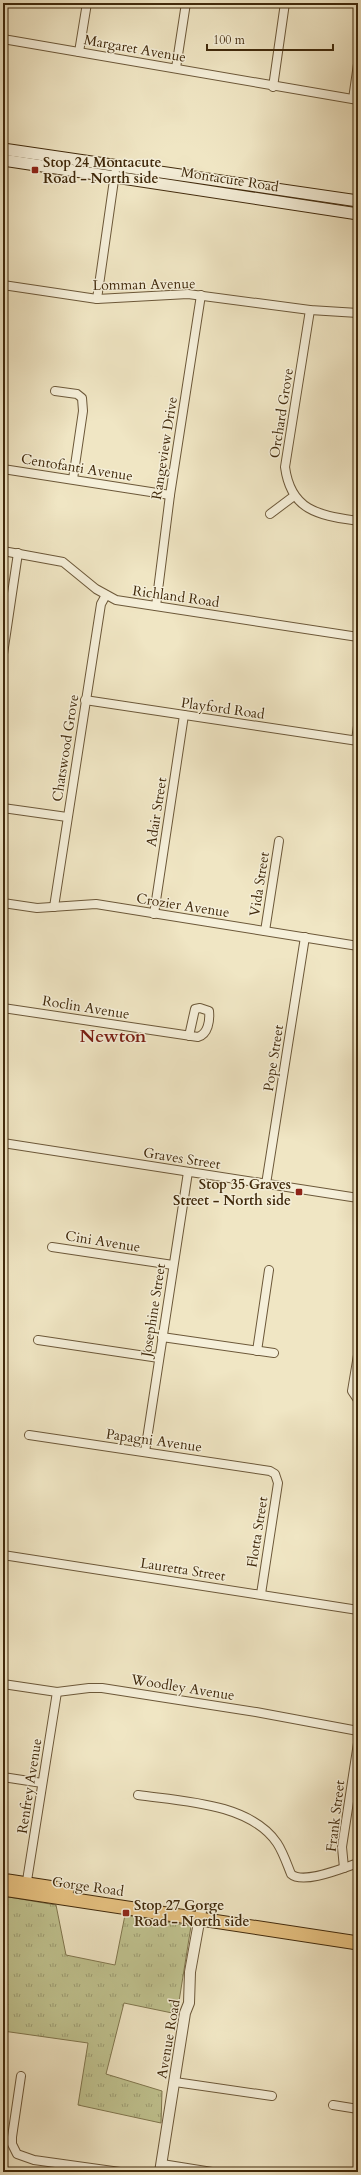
<svg xmlns="http://www.w3.org/2000/svg" width="361" height="2175" font-family="Cardo,serif">
	<style>
		.grass { fill: url(#grass-tufts); stroke: #80764e }
		.lines { fill: none; stroke-linecap: round; stroke-linejoin: round }
		.minor-casing { stroke: #6c5839; stroke-width: 10 }
		.tertiary-casing { stroke: #6c5839; stroke-width: 12 }
		.secondary-casing { stroke: #40290b; stroke-width: 13 }
		.primary-casing { stroke: #40290b; stroke-width: 15 }
		.minor { stroke: #f5efd9; stroke-width: 8 }
		.tertiary { stroke: #f5efd9; stroke-width: 10 }
		.secondary { stroke: #f5efd9; stroke-width: 11 }
		.primary { stroke: #e8c382; stroke-width: 13 }
		.poi-dot { fill: #8f2418; stroke: #f5efd9; stroke-width: 1.5 }
		.labels { text-anchor: middle; stroke-width: 3; stroke-linejoin: round; paint-order: stroke }
		.street-label { font-size: 14px; fill: #40290b; stroke: #f5efd9 }
		.poi-label { font-size: 14px; font-weight: bold; fill: #40290b; stroke: #f5efd9; text-anchor: start }
		.district-label { font-size: 18px; font-weight: bold; fill: #7a1f14; stroke: #f5efd9 }
	</style>
	<defs>
		<pattern id="grass-tufts" width="24" height="20" patternUnits="userSpaceOnUse"><rect width="24" height="20" fill="#c0c390"/><path d="M3 7l-1-3M5 7V3M7 7l1-3M15 17l-1-3M17 17v-4M19 17l1-3" fill="none" stroke="#9d9e74"/></pattern>
	</defs>
	<rect width="100%" height="100%" fill="#f0e6c4"/>
	<filter id="stains"><feTurbulence type="fractalNoise" baseFrequency=".005" numOctaves="4"/><feColorMatrix values="0 0 0 0 .2 0 0 0 0 .09 0 0 0 0 .02 0 0 0 .5 -.17"/></filter>
	<radialGradient id="worn" r=".72"><stop offset=".6" stop-color="#630" stop-opacity="0"/><stop offset="1" stop-color="#630" stop-opacity=".3"/></radialGradient>
	<path class="grass" d="M 3,1896 L 56,1905 L 66,1955 L 115,1965 L 125,1915 L 191,1926 L 177,2014 L 124,2003 L 106,2074 L 162,2091 L 161,2123 L 78,2105 L 88,2043 L 3,2031 Z"/>
	<g class="lines">
		<defs>
			<g id="minor">
				<path d="M 3,39 L 358,100"/>
				<path d="M 79,52 L 87,3"/>
				<path d="M 176,68 L 186,3"/>
				<path d="M 273,87 L 285,3"/>
				<path d="M 353,99 L 358,64"/>
				<path d="M 3,285 L 97,299 L 188,294 L 310,310 L 358,313"/>
				<path d="M 97,299 L 115,173"/>
				<path d="M 310,310 L 285,467 C 291,512 320,515 358,521"/>
				<path d="M 55,391 L 77,394 L 82,398 L 83,411 L 73,479"/>
				<path d="M 3,469 L 170,495"/>
				<path d="M 270,514 L 294,496"/>
				<path d="M 3,551 L 63,562 L 96,589 L 116,600 L 358,637"/>
				<path d="M 156,606 L 170,495 L 201,295"/>
				<path d="M 3,654 L 18,553"/>
				<path d="M 85,700 L 358,741"/>
				<path d="M 356,740 L 358,726"/>
				<path d="M 3,808 L 67,817"/>
				<path d="M 3,903 L 37,908 L 96,904 L 358,946"/>
				<path d="M 54,907 L 101,604 L 106,595"/>
				<path d="M 154,914 L 184,715"/>
				<path d="M 265,931 L 279,841"/>
				<path d="M 3,1008 L 198,1037 C 208,1034 210,1021 209,1011 L 200,1008 L 195,1009 L 189,1036"/>
				<path d="M 3,1143 L 358,1198"/>
				<path d="M 266,1184 L 305,937"/>
				<path d="M 52,1247 L 173,1265"/>
				<path d="M 162,1337 L 274,1353"/>
				<path d="M 38,1340 L 159,1358"/>
				<path d="M 257,1351 L 269,1270"/>
				<path d="M 358,1355 L 352,1391 L 358,1400"/>
				<path d="M 29,1435 L 270,1471 L 275,1474 L 278,1483 L 261,1594"/>
				<path d="M 145,1452 L 188,1172"/>
				<path d="M 3,1555 L 358,1610"/>
				<path d="M 3,1684 L 57,1692 L 89,1688 L 102,1688 L 256,1712 L 358,1731"/>
				<path d="M 3,1777 L 42,1783"/>
				<path d="M 138,1795 C 181,1801 250,1803 277,1843 C 283,1852 287,1864 291,1874 C 303,1885 343,1868 358,1863"/>
				<path d="M 344,1868 L 342,1847 L 358,1743"/>
				<path d="M 26,1887 L 57,1692"/>
				<path d="M 21,2076 L 12,2137 L 12,2144 L 17,2154 L 34,2160 L 120,2172"/>
				<path d="M 175,2082 L 272,2096"/>
				<path d="M 333,2105 L 358,2109"/>
				<path d="M 162,2164 L 212,2172"/>
			</g>
			<path id="tertiary" d="M 160,2172 L 185,2013 L 189,2003 L 190,1972 L 201,1911"/>
			<g id="secondary">
				<path d="M 3,149 L 358,201"/>
				<path d="M 3,160 L 358,214"/>
			</g>
			<g id="primary">
				<path d="M 8,1881 L 67,1890"/>
				<path d="M 3,1889 L 358,1943"/>
			</g>
		</defs>
		<use href="#minor" class="minor-casing"/>
		<use href="#tertiary" class="tertiary-casing"/>
		<use href="#secondary" class="secondary-casing"/>
		<use href="#primary" class="primary-casing"/>
		<use href="#minor" class="minor"/>
		<use href="#tertiary" class="tertiary"/>
		<use href="#secondary" class="secondary"/>
		<use href="#primary" class="primary"/>
	</g>
	<g class="poi-dot">
		<rect x="31" y="166" width="8" height="8" rx="2"/>
		<rect x="295" y="1188" width="8" height="8" rx="2"/>
		<rect x="122" y="1909" width="8" height="8" rx="2"/>
	</g>
	<g class="labels">
		<g class="street-label">
			<text transform="translate(135 48) rotate(10)" y="5">Margaret Avenue</text>
			<text transform="translate(230 179) rotate(9)" y="5">Montacute Road</text>
			<text transform="translate(144 284) rotate(-1)" y="5">Lomman Avenue</text>
			<text transform="translate(281 413) rotate(-81)" y="5">Orchard Grove</text>
			<text transform="translate(164 448) rotate(-81)" y="5">Rangeview Drive</text>
			<text transform="translate(77 467) rotate(9)" y="5">Centofanti Avenue</text>
			<text transform="translate(176 596) rotate(8)" y="5">Richland Road</text>
			<text transform="translate(223 708) rotate(8)" y="5">Playford Road</text>
			<text transform="translate(65 748) rotate(-81)" y="5">Chatswood Grove</text>
			<text transform="translate(156 812) rotate(-81)" y="5">Adair Street</text>
			<text transform="translate(259 884) rotate(-81)" y="5">Vida Street</text>
			<text transform="translate(183 905) rotate(9)" y="5">Crozier Avenue</text>
			<text transform="translate(86 1007) rotate(9)" y="5">Roclin Avenue</text>
			<text transform="translate(273 1058) rotate(-81)" y="5">Pope Street</text>
			<text transform="translate(182 1158) rotate(9)" y="5">Graves Street</text>
			<text transform="translate(103 1241) rotate(9)" y="5">Cini Avenue</text>
			<text transform="translate(153 1310) rotate(-81)" y="5">Josephine Street</text>
			<text transform="translate(154 1440) rotate(8)" y="5">Papagni Avenue</text>
			<text transform="translate(257 1532) rotate(-81)" y="5">Flotta Street</text>
			<text transform="translate(183 1569) rotate(9)" y="5">Lauretta Street</text>
			<text transform="translate(183 1687) rotate(9)" y="5">Woodley Avenue</text>
			<text transform="translate(29 1786) rotate(-81)" y="5">Renfrey Avenue</text>
			<text transform="translate(335 1816) rotate(-83)" y="5">Frank Street</text>
			<text transform="translate(88 1886) rotate(8)" y="5">Gorge Road</text>
			<text transform="translate(168 2039) rotate(-80)" y="5">Avenue Road</text>
		</g>
		<g class="poi-label">
			<text x="43" y="167">Stop 24 Montacute<tspan x="43" dy="16">Road - North side</tspan></text>
			<text x="291" y="1189" text-anchor="end">Stop 35 Graves<tspan x="291" dy="16">Street - North side</tspan></text>
			<text x="134" y="1910">Stop 27 Gorge<tspan x="134" dy="16">Road - North side</tspan></text>
		</g>
		<g class="district-label">
			<text x="113" y="1042">Newton</text>
		</g>
	</g>
	<rect width="361" height="2175" fill="none" stroke="#f0e6c4" stroke-width="16"/>
	<rect x="4" y="4" width="353" height="2167" fill="none" stroke="#40290b" stroke-width="2"/>
	<rect x="8" y="8" width="345" height="2159" fill="none" stroke="#40290b"/>
	<path d="M207 44v6h126v-6" fill="none" stroke="#40290b" stroke-width="2"/>
	<text x="213" y="44" font-size="12" fill="#40290b" stroke="#f5efd9" stroke-width="3" paint-order="stroke">100 m</text>
	<rect width="100%" height="100%" filter="url(#stains)"/>
	<rect width="100%" height="100%" fill="url(#worn)"/>
</svg>
